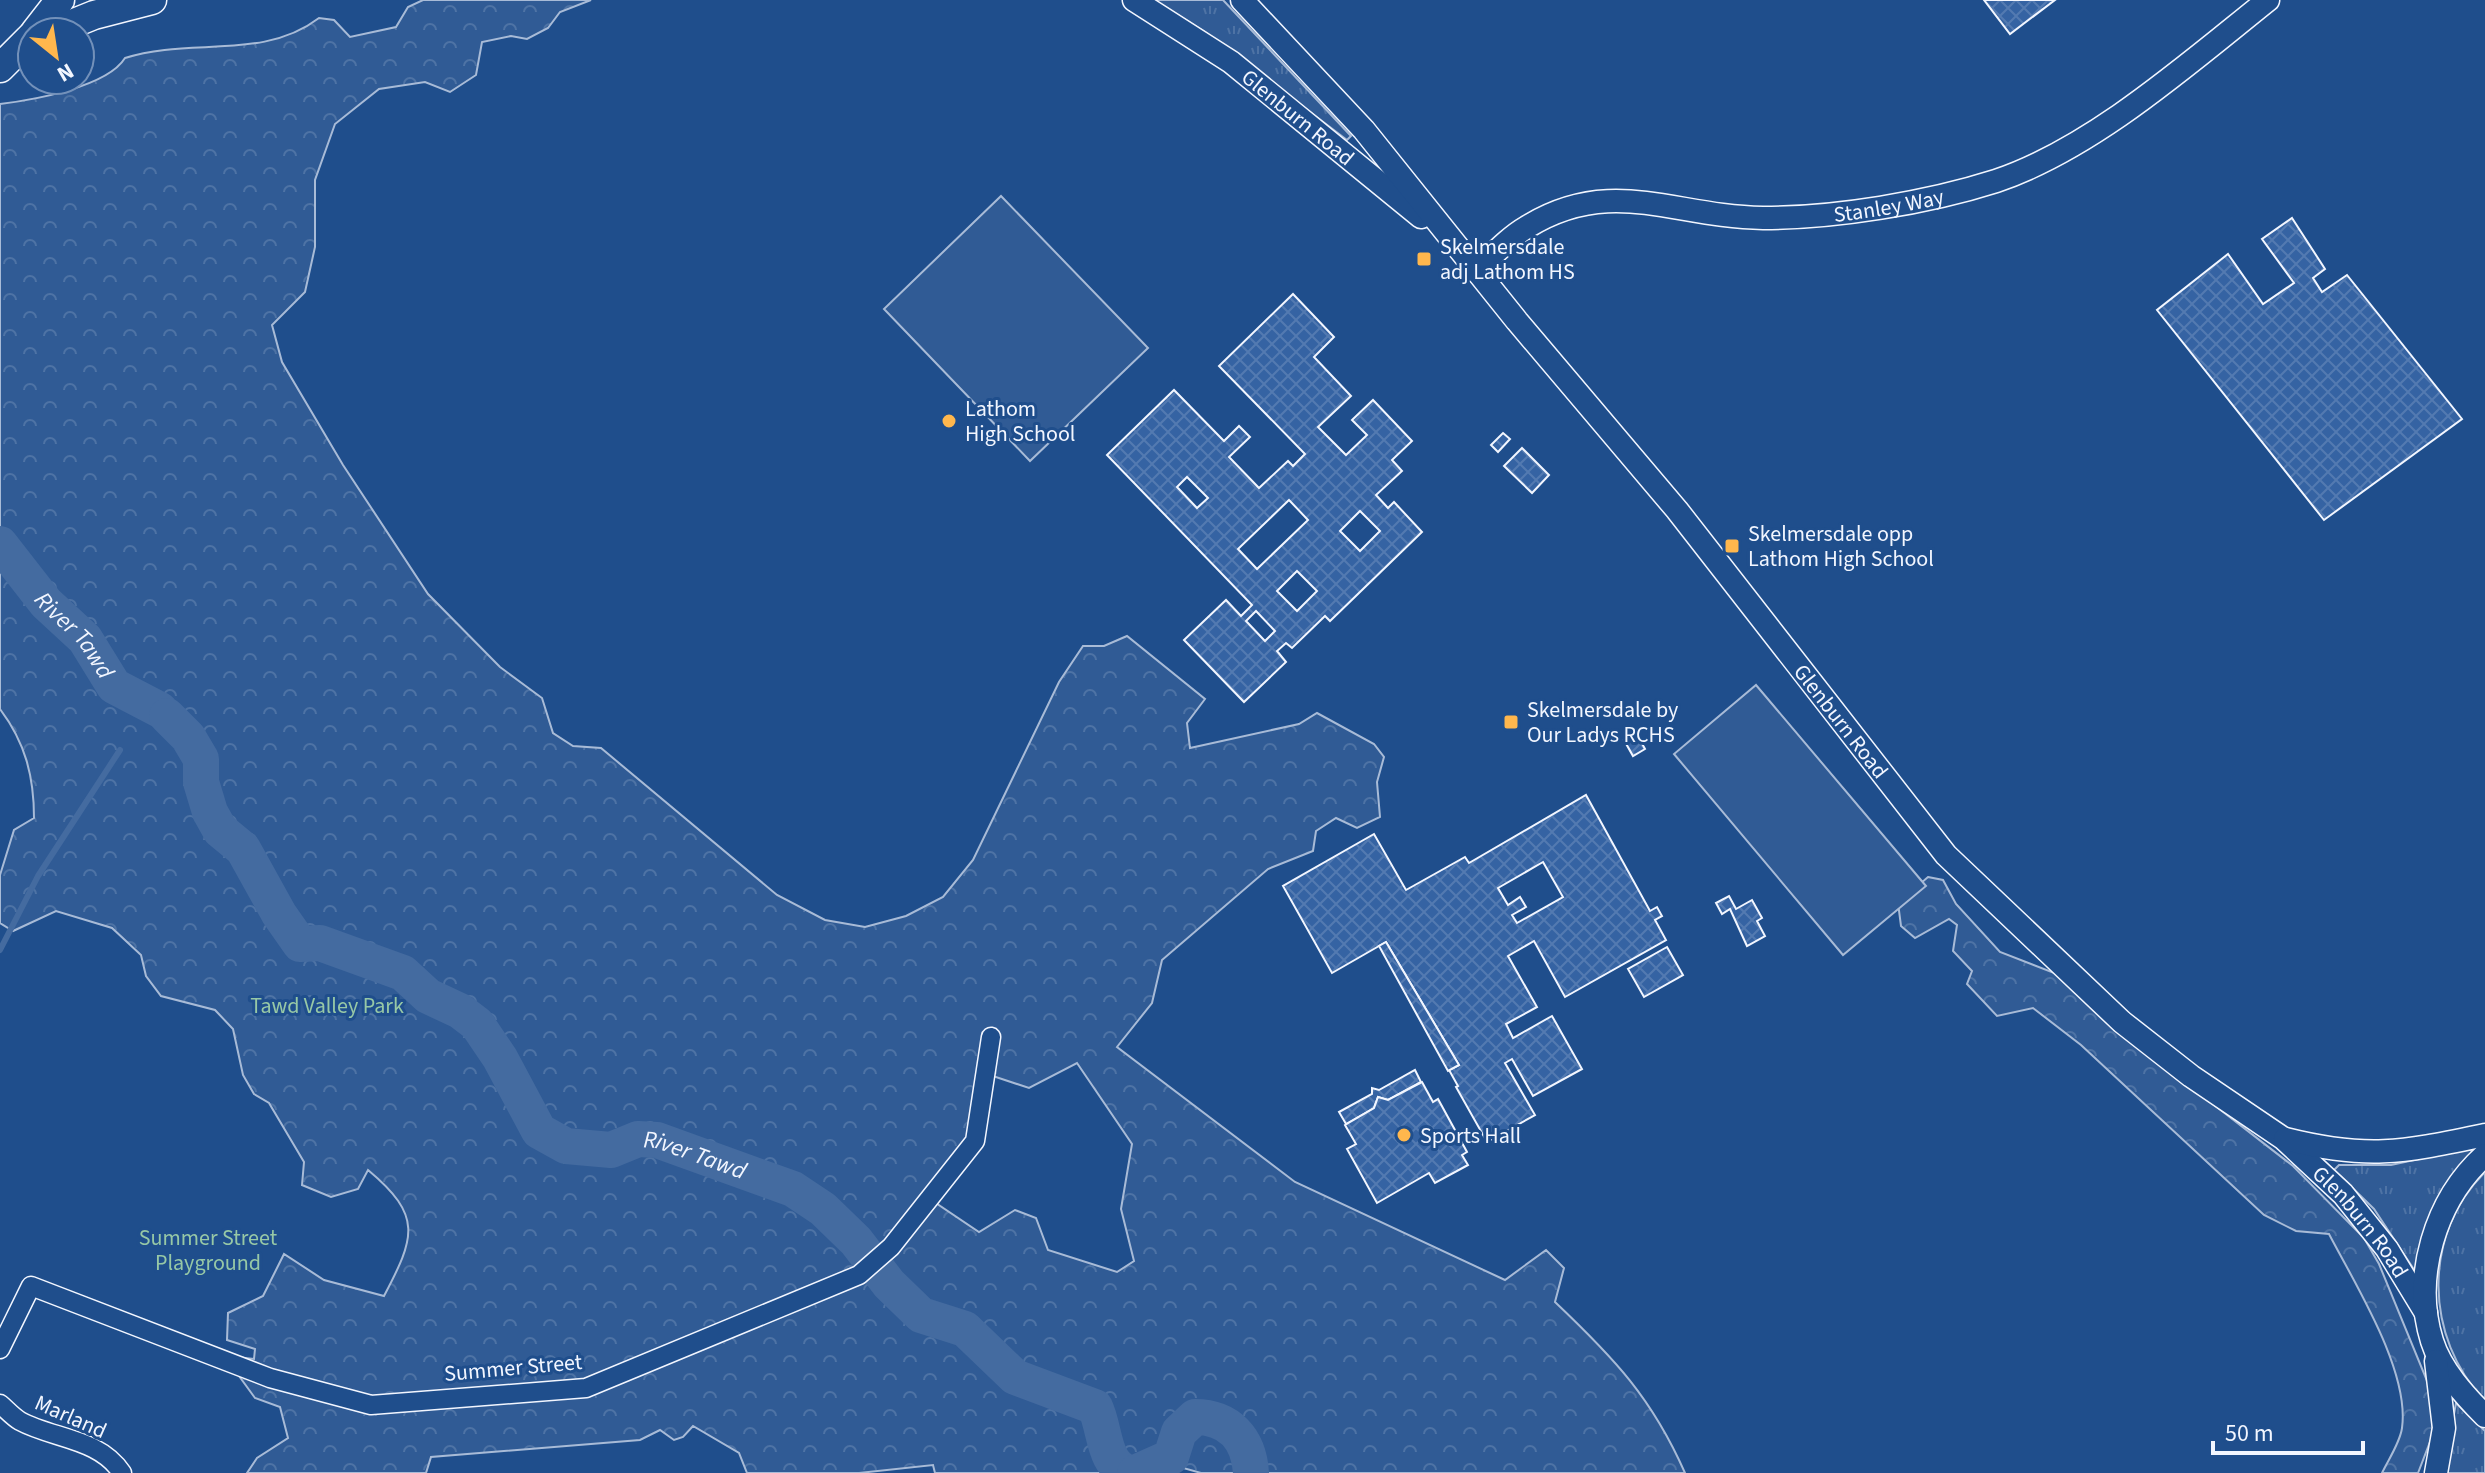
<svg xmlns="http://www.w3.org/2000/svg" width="2485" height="1473" font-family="'Source Sans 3',sans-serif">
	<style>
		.grass { fill: url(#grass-tufts); stroke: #a8bbd7; stroke-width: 2 }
		.forest { fill: url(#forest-crowns); stroke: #a8bbd7; stroke-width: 2; fill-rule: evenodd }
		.built { fill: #305b95; stroke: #a8bbd7; stroke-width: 2 }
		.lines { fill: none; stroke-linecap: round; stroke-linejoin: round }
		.stream { stroke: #446ba0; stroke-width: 6 }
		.river { stroke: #446ba0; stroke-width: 36 }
		.building { fill: url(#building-cross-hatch); stroke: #f2f6ff; stroke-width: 2; fill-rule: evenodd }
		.minor-casing { stroke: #f2f6ff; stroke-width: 21 }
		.tertiary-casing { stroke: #f2f6ff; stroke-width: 25 }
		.primary-casing { stroke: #f2f6ff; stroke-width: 31 }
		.minor { stroke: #1f4e8c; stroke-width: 18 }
		.tertiary { stroke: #1f4e8c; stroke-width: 22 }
		.primary { stroke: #1f4e8c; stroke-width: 28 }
		.poi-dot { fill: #ffb74d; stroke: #1f4e8c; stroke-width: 3 }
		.labels { text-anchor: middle; stroke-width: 6; stroke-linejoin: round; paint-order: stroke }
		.street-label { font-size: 22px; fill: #f2f6ff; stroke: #1f4e8c }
		.poi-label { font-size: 22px; fill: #f2f6ff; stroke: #1f4e8c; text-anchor: start }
		.park-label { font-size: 22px; fill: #97c8a6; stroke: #1f4e8c }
		.water-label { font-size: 24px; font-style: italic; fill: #f2f6ff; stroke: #1f4e8c }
	</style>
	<defs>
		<pattern id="grass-tufts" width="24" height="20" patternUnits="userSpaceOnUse" patternTransform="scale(2)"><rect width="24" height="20" fill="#305b95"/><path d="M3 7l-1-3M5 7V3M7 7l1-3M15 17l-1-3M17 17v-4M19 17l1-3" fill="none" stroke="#4e73a5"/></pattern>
		<pattern id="forest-crowns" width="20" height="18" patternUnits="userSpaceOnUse" patternTransform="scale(2)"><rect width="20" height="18" fill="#305b95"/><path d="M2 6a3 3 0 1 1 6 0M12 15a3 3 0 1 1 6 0" fill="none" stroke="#4e73a5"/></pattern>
		<pattern id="building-cross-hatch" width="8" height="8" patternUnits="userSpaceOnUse" patternTransform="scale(2)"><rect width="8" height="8" fill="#3563a3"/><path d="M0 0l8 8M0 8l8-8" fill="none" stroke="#537ab1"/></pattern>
	</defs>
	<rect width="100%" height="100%" fill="#1f4e8c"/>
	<g class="grass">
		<path d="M 1154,0 L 1223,0 L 1351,136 L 1347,140 L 1205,32 Z"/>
		<path d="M 2470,1148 L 2473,1154 L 2415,1271 L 2374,1209 L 2334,1170 L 2339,1165 L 2391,1165 Z"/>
		<path d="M 2485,1172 L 2485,1401 C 2424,1338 2422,1234 2485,1172 Z"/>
		<path d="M 2456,1403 L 2485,1431 L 2485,1473 L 2443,1473 Z"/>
	</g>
	<g class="forest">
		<path d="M 423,0 L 591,0 L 560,12 L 548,28 L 527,39 L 511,36 L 482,42 L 476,75 L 450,92 L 425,82 L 379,89 L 335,124 L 315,180 L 315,247 L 305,292 L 272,325 L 282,362 L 343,465 L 428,594 L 500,667 L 542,698 L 553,733 L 573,746 L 601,748 L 777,895 L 825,920 L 865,927 L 906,916 L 943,897 L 973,860 L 1059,682 L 1083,646 L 1104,646 L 1127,636 L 1205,699 L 1187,723 L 1190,748 L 1299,724 L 1317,713 L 1374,744 L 1384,757 L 1377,782 L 1380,817 L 1357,828 L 1336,818 L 1316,831 L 1313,851 L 1268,869 L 1162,960 L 1152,1003 L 1117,1047 L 1295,1182 L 1505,1280 L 1546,1250 L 1564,1268 L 1555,1302 C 1614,1358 1652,1398 1685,1473 L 1201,1473 L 1180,1467 L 1172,1473 L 935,1473 L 933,1465 L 859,1473 L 747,1473 L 739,1453 L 693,1426 L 683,1437 L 674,1440 L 660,1430 L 640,1440 L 431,1457 L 426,1473 L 247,1473 L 257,1458 L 288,1438 L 280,1407 L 255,1398 L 234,1369 L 237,1357 L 254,1359 L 255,1349 L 227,1340 L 228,1313 L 263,1296 L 284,1254 L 324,1280 L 384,1296 C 415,1237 423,1216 368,1170 L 358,1189 L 331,1197 L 302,1185 L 304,1162 L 269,1103 L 254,1094 L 243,1075 L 233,1029 L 215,1010 L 161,996 L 146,976 L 141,955 L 112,928 L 56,911 L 13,931 L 0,923 L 0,875 L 14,830 L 34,818 C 34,776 25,742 0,709 L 0,104 C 33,100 107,87 125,58 C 189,37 263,61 319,18 L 334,20 L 350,37 L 396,27 L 408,7 ZM 1077,1063 L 1132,1144 L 1121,1209 L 1134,1261 L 1117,1272 L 1048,1250 L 1036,1218 L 1015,1210 L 979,1232 L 924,1195 L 971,1132 L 984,1073 L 1029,1088 Z"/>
		<path d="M 1928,877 L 1943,880 L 1956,904 L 2000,952 L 2057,974 L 2151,1056 L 2293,1166 L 2364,1238 L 2379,1264 L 2430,1388 L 2433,1434 L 2418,1473 L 2382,1473 C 2388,1460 2400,1443 2402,1428 C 2410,1371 2355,1284 2329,1234 L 2296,1231 L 2264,1215 L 2081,1045 L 2033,1008 L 1997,1016 L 1967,984 L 1972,971 L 1953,951 L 1957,925 L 1949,919 L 1915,938 L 1901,926 L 1898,903 Z"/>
	</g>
	<g class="built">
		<path d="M 1001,196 L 1148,348 L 1030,461 L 884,309 Z"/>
		<path d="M 1756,685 L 1926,886 L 1843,955 L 1674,754 Z"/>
	</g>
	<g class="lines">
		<path class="stream" d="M 0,950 L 38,876 L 120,750"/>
		<g class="river">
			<path id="s1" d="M 0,544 L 46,603 L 85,639 L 114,686 L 160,710"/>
			<path id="s2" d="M 167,716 L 188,737 L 201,759 L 201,782 L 210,812 L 220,830 L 243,849 L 279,914 L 300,944 L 320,943 L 403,973 L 428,996 L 460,1011 L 477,1024 L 500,1058 L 539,1131 L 566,1146 L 611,1150 L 638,1139 L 657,1140 L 793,1189 L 823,1209 L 856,1241 L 889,1284 L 921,1315 L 965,1329 L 1015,1377 L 1095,1407 C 1106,1430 1102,1464 1129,1473"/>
			<path d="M 1135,1473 L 1171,1457 L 1179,1432 L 1195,1417 C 1229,1417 1249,1439 1251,1473"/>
		</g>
	</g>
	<g class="building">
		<path d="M 1984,0 L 2055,0 L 2010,34 Z"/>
		<path d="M 2292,218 L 2325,269 L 2313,278 L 2322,292 L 2347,275 L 2462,419 L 2324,520 L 2157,310 L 2228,254 L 2263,304 L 2294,283 L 2262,239 Z"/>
		<path d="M 1293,294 L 1334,337 L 1314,357 L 1351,396 L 1318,427 L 1346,455 L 1367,435 L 1352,420 L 1373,400 L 1412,441 L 1392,460 L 1402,471 L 1376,495 L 1388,508 L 1394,502 L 1422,532 L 1330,621 L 1325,616 L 1292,648 L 1286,643 L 1277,651 L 1286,662 L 1244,702 L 1184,640 L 1226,600 L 1241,616 L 1252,605 L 1107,455 L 1174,390 L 1224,441 L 1239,426 L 1250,437 L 1229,457 L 1259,488 L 1288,461 L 1293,466 L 1305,454 L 1219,366 ZM 1187,477 L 1208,498 L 1197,508 L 1177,487 ZM 1289,500 L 1308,520 L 1257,569 L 1238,549 ZM 1360,511 L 1380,531 L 1360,551 L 1340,531 ZM 1297,571 L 1317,591 L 1297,611 L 1277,591 ZM 1256,611 L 1275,631 L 1265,641 L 1246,621 Z"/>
		<path d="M 1503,433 L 1510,439 L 1498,452 L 1491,445 Z"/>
		<path d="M 1522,448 L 1549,475 L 1532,493 L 1504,466 Z"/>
		<path d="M 1636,733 L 1645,749 L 1633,756 L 1624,740 Z"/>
		<path d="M 1586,795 L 1650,911 L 1657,907 L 1662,916 L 1655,920 L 1666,940 L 1565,997 L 1534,941 L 1508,956 L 1537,1007 L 1506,1024 L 1513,1038 L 1552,1016 L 1582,1069 L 1533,1096 L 1512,1059 L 1505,1063 L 1535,1115 L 1487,1142 L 1456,1087 L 1458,1086 L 1449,1070 L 1459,1065 L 1386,942 L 1332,973 L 1283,886 L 1374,834 L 1406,890 L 1465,857 L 1469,863 ZM 1543,862 L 1563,897 L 1517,923 L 1512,915 L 1526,907 L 1520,897 L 1508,905 L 1498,888 Z"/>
		<path d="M 1729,896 L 1736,909 L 1752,900 L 1762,918 L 1757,921 L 1765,936 L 1747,946 L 1730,909 L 1722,914 L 1716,903 Z"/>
		<path d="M 1386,942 L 1459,1065 L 1448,1071 L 1379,946 Z"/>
		<path d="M 1667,947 L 1683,975 L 1644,997 L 1628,969 Z"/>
		<path d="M 1415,1070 L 1421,1082 L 1388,1100 L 1378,1097 L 1374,1108 L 1346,1124 L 1339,1112 L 1372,1094 L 1372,1088 L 1379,1090 Z"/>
		<path d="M 1422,1082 L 1433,1102 L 1438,1099 L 1467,1152 L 1462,1155 L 1468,1165 L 1435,1183 L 1429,1173 L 1377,1203 L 1347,1149 L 1356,1144 L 1345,1125 L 1374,1108 L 1378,1097 L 1388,1100 Z"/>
	</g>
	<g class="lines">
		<defs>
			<g id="minor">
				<path d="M 0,1349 L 31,1286 L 270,1378 L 371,1405 L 586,1388 L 859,1275 L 891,1247 L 975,1141 L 991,1037"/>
				<path d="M 0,1404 C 6,1409 13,1417 20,1421 C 53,1439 99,1438 122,1473"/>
			</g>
			<g id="tertiary">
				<path id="s3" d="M 1134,0 L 1231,62 L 1421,217"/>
				<path id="s4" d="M 1242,0 L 1364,130 L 1517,321 L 1677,510 L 1946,855 L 2122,1022 L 2191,1076 L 2284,1139 L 2343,1194 L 2387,1249 L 2426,1313"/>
				<path id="s5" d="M 1476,271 C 1492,256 1508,238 1527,227 C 1611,175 1674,217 1763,218 C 1835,218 1927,203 1996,181 C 2092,149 2189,63 2268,0"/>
				<path d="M 2285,1139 C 2369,1160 2403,1152 2485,1135"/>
				<path d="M 2485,1155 C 2435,1200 2412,1277 2432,1341 C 2441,1370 2465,1396 2485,1416"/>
				<path d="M 2436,1473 L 2444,1428 L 2436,1361"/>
			</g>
			<g id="primary">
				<path d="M 35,32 L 60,0"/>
				<path d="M 52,32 L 94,15 L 152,0"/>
				<path d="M 0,68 L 32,36"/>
			</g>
		</defs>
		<use href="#minor" class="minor-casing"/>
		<use href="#tertiary" class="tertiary-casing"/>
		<use href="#primary" class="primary-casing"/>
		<use href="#minor" class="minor"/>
		<use href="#tertiary" class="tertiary"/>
		<use href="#primary" class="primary"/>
	</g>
	<g class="poi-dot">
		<rect x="1416" y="251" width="16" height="16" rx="4"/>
		<circle cx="949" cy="421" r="8"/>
		<rect x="1724" y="538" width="16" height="16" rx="4"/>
		<rect x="1503" y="714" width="16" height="16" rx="4"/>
		<circle cx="1404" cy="1135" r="8"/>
	</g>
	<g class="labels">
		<g class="street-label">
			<text dy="8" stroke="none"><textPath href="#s3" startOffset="202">Glenburn Road</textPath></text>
			<text dy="8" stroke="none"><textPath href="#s5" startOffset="436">Stanley Way</textPath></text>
			<text dy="8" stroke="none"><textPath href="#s4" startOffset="938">Glenburn Road</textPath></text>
			<text dy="8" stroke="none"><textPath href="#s4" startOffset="1664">Glenburn Road</textPath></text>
			<text transform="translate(513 1367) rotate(-5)" y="8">Summer Street</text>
			<text transform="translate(71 1416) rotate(24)" y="8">Marland</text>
		</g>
		<g class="poi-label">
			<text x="1440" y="254">Skelmersdale<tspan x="1440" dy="25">adj Lathom HS</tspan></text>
			<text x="965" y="416">Lathom<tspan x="965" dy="25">High School</tspan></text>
			<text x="1748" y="541">Skelmersdale opp<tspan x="1748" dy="25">Lathom High School</tspan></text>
			<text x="1527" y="717">Skelmersdale by<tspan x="1527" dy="25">Our Ladys RCHS</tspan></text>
			<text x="1420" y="1143">Sports Hall</text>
		</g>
		<g class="park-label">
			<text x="327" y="1013">Tawd Valley Park</text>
			<text x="208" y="1245">Summer Street<tspan x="208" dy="25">Playground</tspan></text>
		</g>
		<g class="water-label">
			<text dy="8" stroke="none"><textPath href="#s1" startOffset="118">River Tawd</textPath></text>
			<text dy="8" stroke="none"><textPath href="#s2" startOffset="758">River Tawd</textPath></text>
		</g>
	</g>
	<g transform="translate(56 56) rotate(150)"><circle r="38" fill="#1f4e8c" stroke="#7391ba" stroke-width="2"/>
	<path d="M0-6L14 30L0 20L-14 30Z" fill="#ffb74d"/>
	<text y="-12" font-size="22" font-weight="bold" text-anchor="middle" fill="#f2f6ff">N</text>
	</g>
	<path d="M2213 1441v12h150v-12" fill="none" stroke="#f2f6ff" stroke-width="4"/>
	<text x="2225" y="1441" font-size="24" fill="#f2f6ff" stroke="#1f4e8c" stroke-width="6" paint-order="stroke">50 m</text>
</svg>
